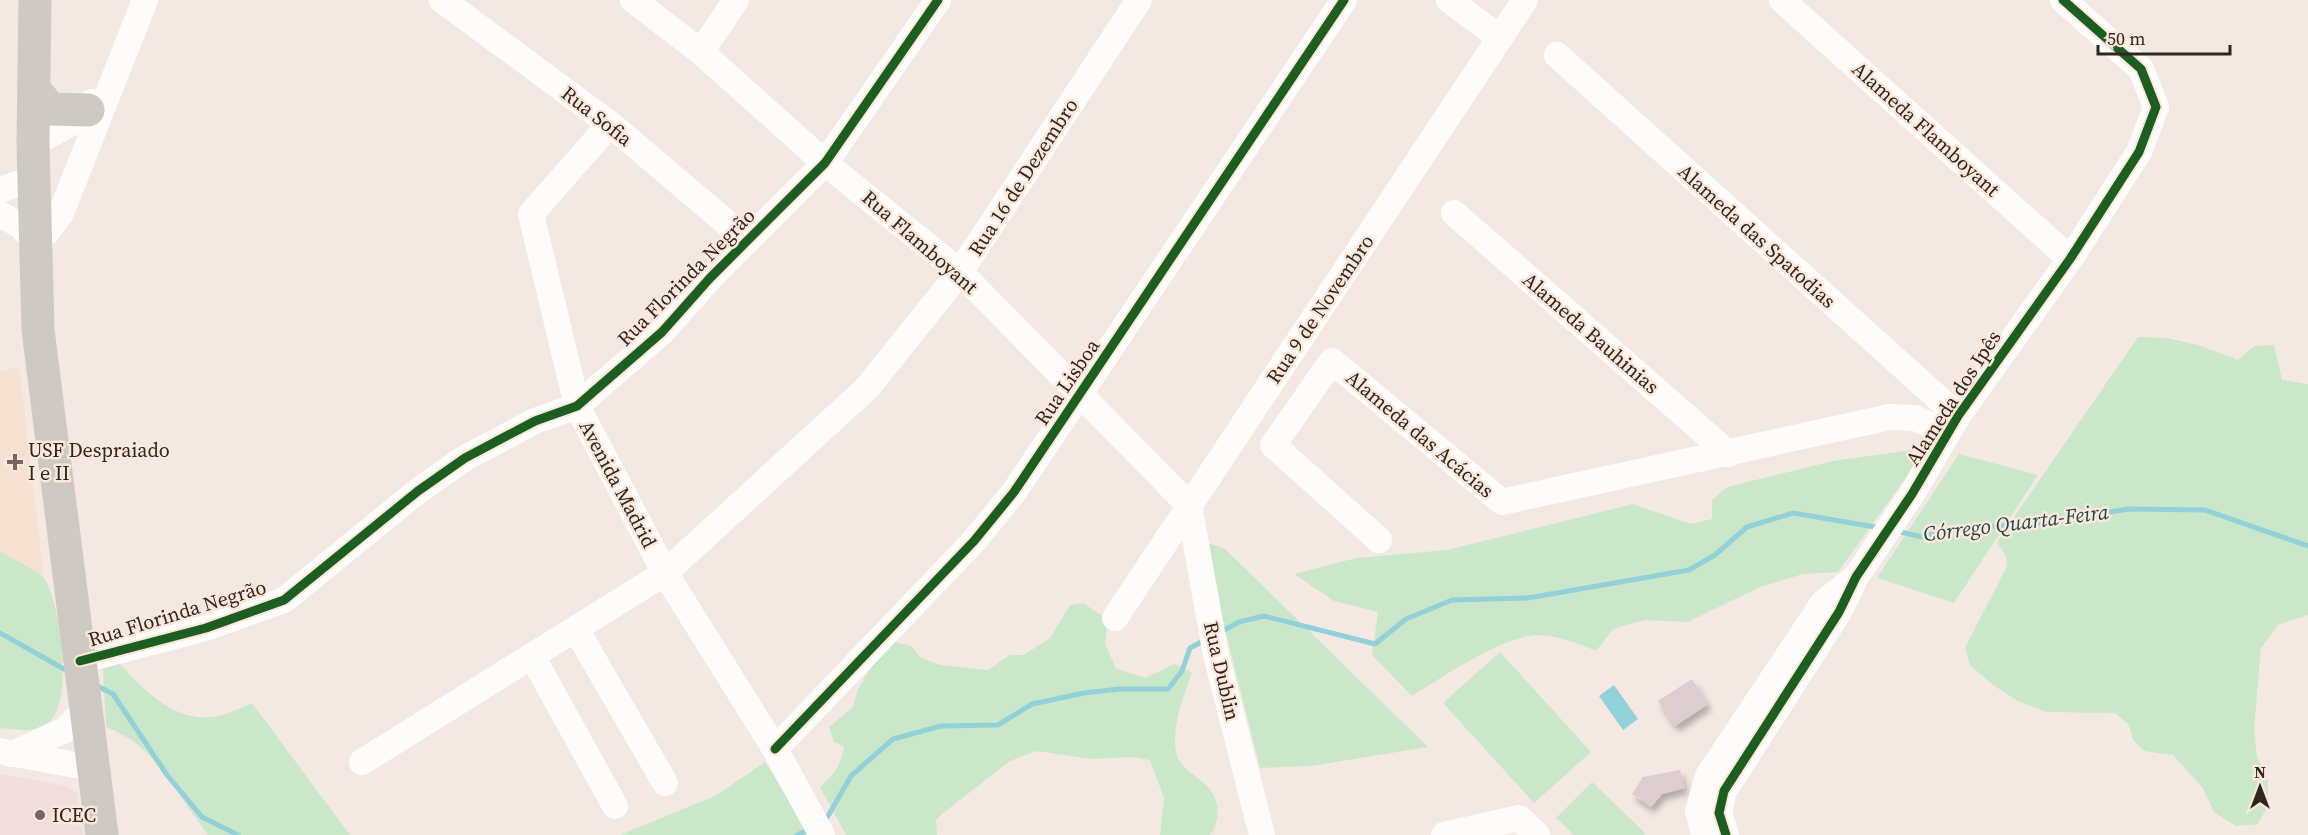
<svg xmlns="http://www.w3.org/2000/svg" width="2308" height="835" font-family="'Source Serif 4',serif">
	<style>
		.built { fill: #f6e0d1 }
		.education { fill: #f0dddc }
		.green { fill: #cae7ca }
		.water { fill: #92d1d8 }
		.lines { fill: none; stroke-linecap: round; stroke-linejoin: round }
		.stream { stroke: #92d1d8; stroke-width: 5 }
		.building { fill: #ddccd0; filter: url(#shadow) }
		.minor { stroke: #fdfcfb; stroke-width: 26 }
		.major { stroke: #cfc9c4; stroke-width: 33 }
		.cycleway-casing { stroke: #fbe8da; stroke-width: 13 }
		.cycleway { stroke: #1b5e20; stroke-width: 9 }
		.poi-dot { fill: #746a63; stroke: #fbe8da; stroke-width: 2 }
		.labels { text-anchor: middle; stroke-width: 5; stroke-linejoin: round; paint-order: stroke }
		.street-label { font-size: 20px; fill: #2f261f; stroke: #fbe8da }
		.poi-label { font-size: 20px; fill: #2f261f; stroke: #fbe8da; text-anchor: start }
		.water-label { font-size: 21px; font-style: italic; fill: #1c484e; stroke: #fbe8da }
	</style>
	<defs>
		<filter id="shadow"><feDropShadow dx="3.5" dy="6" stdDeviation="3" flood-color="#0004"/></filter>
	</defs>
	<rect width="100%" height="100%" fill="#f3e9e2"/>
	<path class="built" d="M 19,366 L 44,579 L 0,552 L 0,372 Z"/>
	<path class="education" d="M 0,774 L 67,786 L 77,794 L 83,835 L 0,835 Z"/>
	<g class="green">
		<path d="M 2138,337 L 2167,338 L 2198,345 L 2238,360 L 2254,346 L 2274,345 L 2282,380 L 2308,384 L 2308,615 L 2278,625 L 2261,648 L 2254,729 L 2257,756 L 2268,781 L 2268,806 L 2258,824 L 2236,826 L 2214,812 L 2202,787 L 2173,755 L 2144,751 L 2133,740 L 2129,725 L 2115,713 L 2046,712 L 2018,701 L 1993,685 L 1970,665 L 1965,648 L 2007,566 L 2006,557 L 1997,542 Z"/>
		<path d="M 1912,450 L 1916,459 L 1907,476 L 1838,572 L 1803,574 L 1760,587 L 1688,622 L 1645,620 L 1613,629 L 1596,651 C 1575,642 1547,631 1524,637 C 1488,646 1443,677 1412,696 L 1372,655 L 1378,612 L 1334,601 L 1294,574 L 1356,558 L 1447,550 L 1633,504 L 1691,524 L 1712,519 L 1712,500 L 1727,487 L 1833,461 Z"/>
		<path d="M 1959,454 L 2038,475 L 1954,603 L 1877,578 Z"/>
		<path d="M 1203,542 L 1224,548 L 1428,747 L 1311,766 L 1260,768 Z"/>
		<path d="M 0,551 C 11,558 40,572 46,581 C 60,607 76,709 45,725 C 31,733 15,729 0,728 Z"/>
		<path d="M 1083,603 L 1101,615 L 1107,630 L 1105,644 L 1116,668 L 1145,678 L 1174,664 L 1192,672 C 1184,696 1171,727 1176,752 C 1182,779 1223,779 1217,819 C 1215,826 1215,830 1209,835 L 1160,835 L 1164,798 L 1150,760 L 1131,757 L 1091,759 L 1036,751 L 1010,761 L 942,814 L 936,820 L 937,835 L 846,835 L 820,787 C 834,775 841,765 844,747 L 834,742 L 829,727 L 853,707 L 858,689 L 867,674 L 885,648 L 895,642 L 912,646 L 920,657 L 940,665 L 988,670 L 1010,655 L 1024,655 L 1050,638 L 1070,605 Z"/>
		<path d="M 1500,652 L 1591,752 L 1534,803 L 1443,703 Z"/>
		<path d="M 116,660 C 144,689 175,727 222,715 C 232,712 242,707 252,703 L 350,835 L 208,835 C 201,824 193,815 186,804 C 163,771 146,742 106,727 L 103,668 Z"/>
		<path d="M 765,762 L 810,835 L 620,835 L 717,795 Z"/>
		<path d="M 1592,782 L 1645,833 L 1644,835 L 1574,835 L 1556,818 Z"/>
	</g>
	<path class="water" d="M 1614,685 L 1638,719 L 1623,730 L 1599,696 Z"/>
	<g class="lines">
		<g class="stream">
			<path d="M 1896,531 L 1922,537 L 1952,529 L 2045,523 L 2128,509 L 2205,510 L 2308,546"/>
			<path d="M 0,633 L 71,673"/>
			<path d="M 1219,633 L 1239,622 L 1264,616 L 1375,644 L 1406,619 L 1452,600 L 1528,598 L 1689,570 L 1715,555 L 1747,527 L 1793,513 L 1881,528"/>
			<path d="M 93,684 L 113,694 L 167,775 L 202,817 L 238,835"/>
			<path d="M 824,823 L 851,776 L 893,739 L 941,726 L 998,725 L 1032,704 L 1084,693 L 1119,689 L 1168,689 L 1182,671 L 1190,648 L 1205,640"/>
			<path d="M 797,835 L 810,829"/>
		</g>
	</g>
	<g class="building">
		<path d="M 1692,679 L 1708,704 L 1675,726 L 1658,701 Z"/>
		<path d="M 1680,770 L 1685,788 L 1662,794 L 1651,807 L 1632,794 L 1643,777 Z"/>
	</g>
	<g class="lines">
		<g class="minor">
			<path d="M 442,0 L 610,124 L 747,240"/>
			<path d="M 633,0 L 701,52 L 825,163 L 960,272 L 1189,505"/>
			<path d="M 1449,0 L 1500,38"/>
			<path d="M 1782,0 L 2070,259"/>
			<path d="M 701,52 L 736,0"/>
			<path d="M 1557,55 L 1958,416"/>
			<path d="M 610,124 L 531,214 L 577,406 L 665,573 L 775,749 L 822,835"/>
			<path d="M 33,144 L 75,121 L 92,102"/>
			<path d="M 0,190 L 25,181 L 33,173"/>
			<path d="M 1454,213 L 1729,454"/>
			<path d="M 0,214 L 21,226 L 35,242 L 47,232 L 61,213 L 145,0"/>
			<path d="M 1189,505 L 1216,655 L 1262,835"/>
			<path d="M 1379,540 L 1273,445 L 1332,361 L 1502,502 L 1890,417 L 1915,418 L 1948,433"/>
			<path d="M 1115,618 L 1525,0"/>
			<path d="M 576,629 L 665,783"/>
			<path d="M 532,656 L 615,806"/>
			<path d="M 80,661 L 206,628 L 284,600 L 418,491 L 465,458 L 535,421 L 577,406 L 662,332 L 710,278 L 825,163 L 938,0"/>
			<path d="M 775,749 L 974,541 L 1014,492 L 1344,0"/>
			<path d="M 0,751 L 92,768"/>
			<path d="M 12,754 L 65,730 L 86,709"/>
			<path d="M 362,762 L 665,573 L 867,388 L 960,272 L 1139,0"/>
			<path d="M 1444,835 L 1519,818 L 1537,835"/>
			<path d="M 1704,835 L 1698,811 L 1708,776 L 1823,603 L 1851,581"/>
			<path d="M 1726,835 L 1719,813 L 1724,791 L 1839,612 L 1856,577 L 1912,494 L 1958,416 L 2070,259 L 2139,152 L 2156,107 L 2141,69 L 2063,0"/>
		</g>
		<g class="major">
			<path d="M 35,0 L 33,144 L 38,330 L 102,835"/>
			<path d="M 34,89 L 51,109 L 88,110"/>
		</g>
		<defs>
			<g id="cycleway">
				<path d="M 80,661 L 206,628 L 284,600 L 418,491 L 465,458 L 535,421 L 577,406 L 662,332 L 710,278 L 825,163 L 938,0"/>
				<path d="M 775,749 L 974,541 L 1014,492 L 1344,0"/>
				<path d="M 1726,835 L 1719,813 L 1724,791 L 1839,612 L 1856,577 L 1912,494 L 1958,416 L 2070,259 L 2139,152 L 2156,107 L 2141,69 L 2063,0"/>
			</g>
		</defs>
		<use href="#cycleway" class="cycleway-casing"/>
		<use href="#cycleway" class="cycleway"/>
	</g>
	<g class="poi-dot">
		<path d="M12 453h6v6h6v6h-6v6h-6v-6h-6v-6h6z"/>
		<circle cx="40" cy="815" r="6"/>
	</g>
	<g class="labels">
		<g class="street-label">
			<text transform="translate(597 116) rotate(38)" y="7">Rua Sofia</text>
			<text transform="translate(1926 129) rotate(42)" y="7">Alameda Flamboyant</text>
			<text transform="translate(1023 177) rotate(-57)" y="7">Rua 16 de Dezembro</text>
			<text transform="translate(1757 236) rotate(42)" y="7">Alameda das Spatodias</text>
			<text transform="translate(920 242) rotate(41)" y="7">Rua Flamboyant</text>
			<text transform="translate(686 277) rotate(-45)" y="7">Rua Florinda Negrão</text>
			<text transform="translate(1320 309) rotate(-56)" y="7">Rua 9 de Novembro</text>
			<text transform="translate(1591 333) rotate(41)" y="7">Alameda Bauhinias</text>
			<text transform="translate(1067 382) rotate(-56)" y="7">Rua Lisboa</text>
			<text transform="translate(1953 398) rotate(-57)" y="7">Alameda dos Ipês</text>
			<text transform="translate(1420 434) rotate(40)" y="7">Alameda das Acácias</text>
			<text transform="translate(618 484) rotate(62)" y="7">Avenida Madrid</text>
			<text transform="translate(177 613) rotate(-17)" y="7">Rua Florinda Negrão</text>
			<text transform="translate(1222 671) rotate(77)" y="7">Rua Dublin</text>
		</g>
		<g class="poi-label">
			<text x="28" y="457">USF Despraiado<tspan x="28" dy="23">I e II</tspan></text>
			<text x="52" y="822">ICEC</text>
		</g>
		<g class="water-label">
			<text transform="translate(2016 523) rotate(-7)" y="7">Córrego Quarta-Feira</text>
		</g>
	</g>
	<g transform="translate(2260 787)" stroke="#fbe8da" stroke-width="4.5" paint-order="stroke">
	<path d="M0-4.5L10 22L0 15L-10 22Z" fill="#2f261f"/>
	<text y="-9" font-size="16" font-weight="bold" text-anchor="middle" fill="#2f261f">N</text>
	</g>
	<path d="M2098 45v9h132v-9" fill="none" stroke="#2f261f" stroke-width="3"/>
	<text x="2107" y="45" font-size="18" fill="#2f261f" stroke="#fbe8da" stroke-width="4.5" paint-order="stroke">50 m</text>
</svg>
